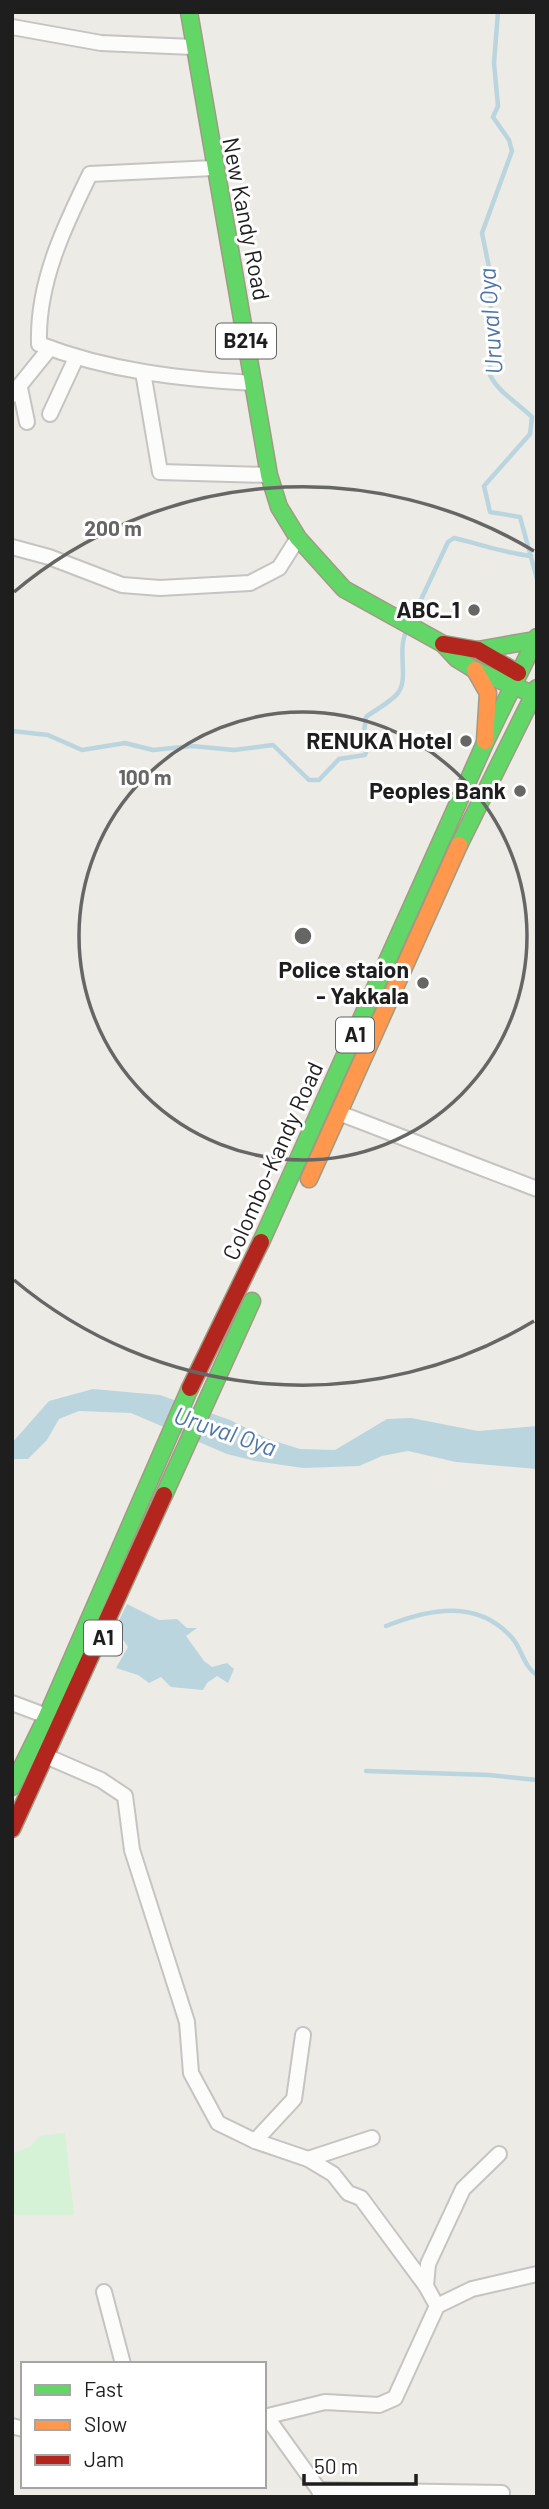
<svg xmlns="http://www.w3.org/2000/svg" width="549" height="2509" font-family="Barlow,sans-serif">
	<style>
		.park { fill: #d5f2d7 }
		.water { fill: #bbd5de }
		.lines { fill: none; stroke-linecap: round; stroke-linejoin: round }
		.stream { stroke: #bbd5de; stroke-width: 4.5 }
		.street-casing { stroke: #c5c4c2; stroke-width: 18 }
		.fast-casing { stroke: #a19a84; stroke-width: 19 }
		.slow-casing { stroke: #a19a84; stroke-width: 19 }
		.jam-casing { stroke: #a19a84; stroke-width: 19 }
		.street { stroke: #fcfcfb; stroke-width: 14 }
		.fast { stroke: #63d668; stroke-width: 16 }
		.slow { stroke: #ff974d; stroke-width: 16 }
		.jam { stroke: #b3261e; stroke-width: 16 }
		.ring { fill: none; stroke: #666664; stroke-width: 3.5 }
		.poi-dot { fill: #666664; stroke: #fff; stroke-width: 2.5 }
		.labels { text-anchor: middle; stroke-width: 6; stroke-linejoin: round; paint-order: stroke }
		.shield { fill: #fff; stroke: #626262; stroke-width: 2 }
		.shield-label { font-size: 21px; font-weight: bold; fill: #1e1e1e }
		.street-label { font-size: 23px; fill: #1e1e1e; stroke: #fff }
		.poi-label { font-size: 23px; font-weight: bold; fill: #1e1e1e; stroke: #fff; text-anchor: end }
		.water-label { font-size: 24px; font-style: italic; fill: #4e75aa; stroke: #fff }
		.centre { fill: #666664; stroke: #fff; stroke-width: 3.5 }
		.ring-label { font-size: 21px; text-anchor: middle; font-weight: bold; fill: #666664; stroke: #fff; stroke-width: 6; stroke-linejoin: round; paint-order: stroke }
	</style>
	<rect width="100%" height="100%" fill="#ecebe6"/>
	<path class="park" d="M 65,2133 L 74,2215 L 12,2215 L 12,2154 L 31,2146 L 40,2136 Z"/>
	<g class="water">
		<path d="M 93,1389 L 160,1395 L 230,1420 L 268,1439 L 300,1449 L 335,1450 L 387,1419 L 411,1418 L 478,1431 L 537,1426 L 537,1469 L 456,1462 L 408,1451 L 382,1456 L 359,1466 L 303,1468 L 255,1461 L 227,1454 L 131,1413 L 79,1411 L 59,1419 L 47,1440 L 28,1459 L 12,1459 L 12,1443 L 49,1401 Z"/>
		<path d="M 127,1604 L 159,1620 L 177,1619 L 187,1628 L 197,1628 L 186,1636 L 204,1661 L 212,1667 L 227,1663 L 234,1669 L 228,1683 L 217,1676 L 207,1683 L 203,1690 L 171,1687 L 161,1677 L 149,1683 L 138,1675 L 116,1668 L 128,1647 L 115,1628 Z"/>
	</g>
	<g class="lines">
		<g class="stream">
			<path d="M 498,12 L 494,63 L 498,106 L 493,117 L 509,140 L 512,151 L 482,233 L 491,277 L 490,375 C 498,392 518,403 532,417 L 530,434 L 484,486 L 490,512 L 520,517 L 537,579"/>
			<path d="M 411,621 L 448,542 L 454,538 C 480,544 504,553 531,556"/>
			<path d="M 12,731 L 48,735 L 82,750 L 125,743 L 153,750 L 192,746 L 234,750 L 273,745 L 309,780 L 319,780 L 339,759 L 365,755 L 369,745 L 364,732 L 366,717 C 375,710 391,702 398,693 C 409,679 397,651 406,632"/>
			<path d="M 452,1164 L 487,1177"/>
			<path d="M 386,1626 C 429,1609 478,1598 513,1639 C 522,1650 524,1667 537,1675"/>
			<path d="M 366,1771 L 489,1775 L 537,1780"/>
		</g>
		<defs>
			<g id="street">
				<path d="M 12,27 L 101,43 L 193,47"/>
				<path d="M 213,168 L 90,174 C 64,227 37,283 39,344 C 108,371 181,379 254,383"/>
				<path d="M 143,372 L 160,472 L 269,475"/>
				<path d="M 20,388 L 27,422"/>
				<path d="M 12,395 L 50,348"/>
				<path d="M 50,414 L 76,358"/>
				<path d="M 12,547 L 49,557 L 122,585 L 160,588 L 250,583 L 279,568 L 298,538"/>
				<path d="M 339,1113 L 537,1189"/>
				<path d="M 12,1703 L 52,1718"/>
				<path d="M 48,1757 L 101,1780 L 125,1796 L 132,1850 L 187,2022 L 191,2073 L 218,2123 L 255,2141 L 308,2159 L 333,2174 L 348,2193 L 361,2198 L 426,2286"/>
				<path d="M 255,2141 L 294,2099 L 303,2035"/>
				<path d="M 308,2159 L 372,2138"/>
				<path d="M 104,2292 L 123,2364"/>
				<path d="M 437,2306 L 426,2286 L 428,2264 L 463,2189 L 499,2154"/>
				<path d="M 266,2416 L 319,2490 L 321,2497"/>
				<path d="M 264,2417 L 325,2402 L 379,2405 L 395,2398 L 437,2306 L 472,2289 L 537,2274"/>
				<path d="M 12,2426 L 23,2429"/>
				<path d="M 319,2490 L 502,2493"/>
			</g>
			<g id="fast">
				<path d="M 189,12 L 269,475 L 279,507 L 298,538 L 344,589 L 443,644 L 457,659 L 475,670 L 528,692"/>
				<path d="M 478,650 L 535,640"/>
				<path d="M 459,845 L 537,688"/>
				<path d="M 261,1242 L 485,743 L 537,637"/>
				<path d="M 164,1495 L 252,1301"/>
				<path d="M 12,1787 L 47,1716 L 190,1388"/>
			</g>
			<g id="slow">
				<path d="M 475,670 L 488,693 L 485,741"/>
				<path d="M 309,1179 L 459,845"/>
			</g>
			<g id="jam">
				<path d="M 443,644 L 478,650 L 518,673"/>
				<path d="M 190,1388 L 261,1242"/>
				<path d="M 12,1829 L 164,1495"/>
			</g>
		</defs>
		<use href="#street" class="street-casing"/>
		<use href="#fast" class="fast-casing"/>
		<use href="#slow" class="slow-casing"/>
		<use href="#jam" class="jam-casing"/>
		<use href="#street" class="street"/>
		<use href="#fast" class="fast"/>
		<use href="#slow" class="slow"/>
		<use href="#jam" class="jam"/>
	</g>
	<g class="ring">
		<circle cx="303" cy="936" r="224"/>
		<path d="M534 1321A449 449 0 0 1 14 1280M14 592A449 449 0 0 1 534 551"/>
	</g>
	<g class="poi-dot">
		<circle cx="474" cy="610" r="7"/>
		<circle cx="466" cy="741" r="7"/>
		<circle cx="520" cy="791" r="7"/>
		<circle cx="423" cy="983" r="7"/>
	</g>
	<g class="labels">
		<g class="shield">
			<rect x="216" y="323.5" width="60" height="35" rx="5"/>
			<rect x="336" y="1017.5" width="38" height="35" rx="5"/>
			<rect x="84" y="1620.5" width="38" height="35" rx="5"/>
		</g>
		<g class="shield-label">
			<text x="246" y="348">B214</text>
			<text x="355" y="1042">A1</text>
			<text x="103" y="1645">A1</text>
		</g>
		<g class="street-label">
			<text transform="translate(246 219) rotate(79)" y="8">New Kandy Road</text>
			<text transform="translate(273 1161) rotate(-66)" y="8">Colombo-Kandy Road</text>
		</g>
		<g class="poi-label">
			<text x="460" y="618">ABC_1</text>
			<text x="452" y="749">RENUKA Hotel</text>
			<text x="506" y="799">Peoples Bank</text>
			<text x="409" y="978">Police staion<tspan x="409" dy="26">- Yakkala</tspan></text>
		</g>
		<g class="water-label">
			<text transform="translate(491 321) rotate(-94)" y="8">Uruval Oya</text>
			<text transform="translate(225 1432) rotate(19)" y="8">Uruval Oya</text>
		</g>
	</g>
	<circle cx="303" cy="936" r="10" class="centre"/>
	<g class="ring-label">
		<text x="113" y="536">200 m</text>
		<text x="145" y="785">100 m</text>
	</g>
	<rect width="549" height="2509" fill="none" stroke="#1e1e1e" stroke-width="28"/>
	<rect x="21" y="2362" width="245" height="126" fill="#ffffff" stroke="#a5a5a5" stroke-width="2"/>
	<rect x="35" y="2385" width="35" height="10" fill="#63d668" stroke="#a5a5a5" stroke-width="2"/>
	<text x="84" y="2397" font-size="21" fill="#1e1e1e">Fast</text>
	<rect x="35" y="2420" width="35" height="10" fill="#ff974d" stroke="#a5a5a5" stroke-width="2"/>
	<text x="84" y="2432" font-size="21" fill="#1e1e1e">Slow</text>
	<rect x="35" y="2455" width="35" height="10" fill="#b3261e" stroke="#a5a5a5" stroke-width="2"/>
	<text x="84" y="2467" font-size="21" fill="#1e1e1e">Jam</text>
	<path d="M304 2474v10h112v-10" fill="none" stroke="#1e1e1e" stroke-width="3.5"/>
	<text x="314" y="2474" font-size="21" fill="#1e1e1e" stroke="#ffffff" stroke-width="5" paint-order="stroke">50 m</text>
</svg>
